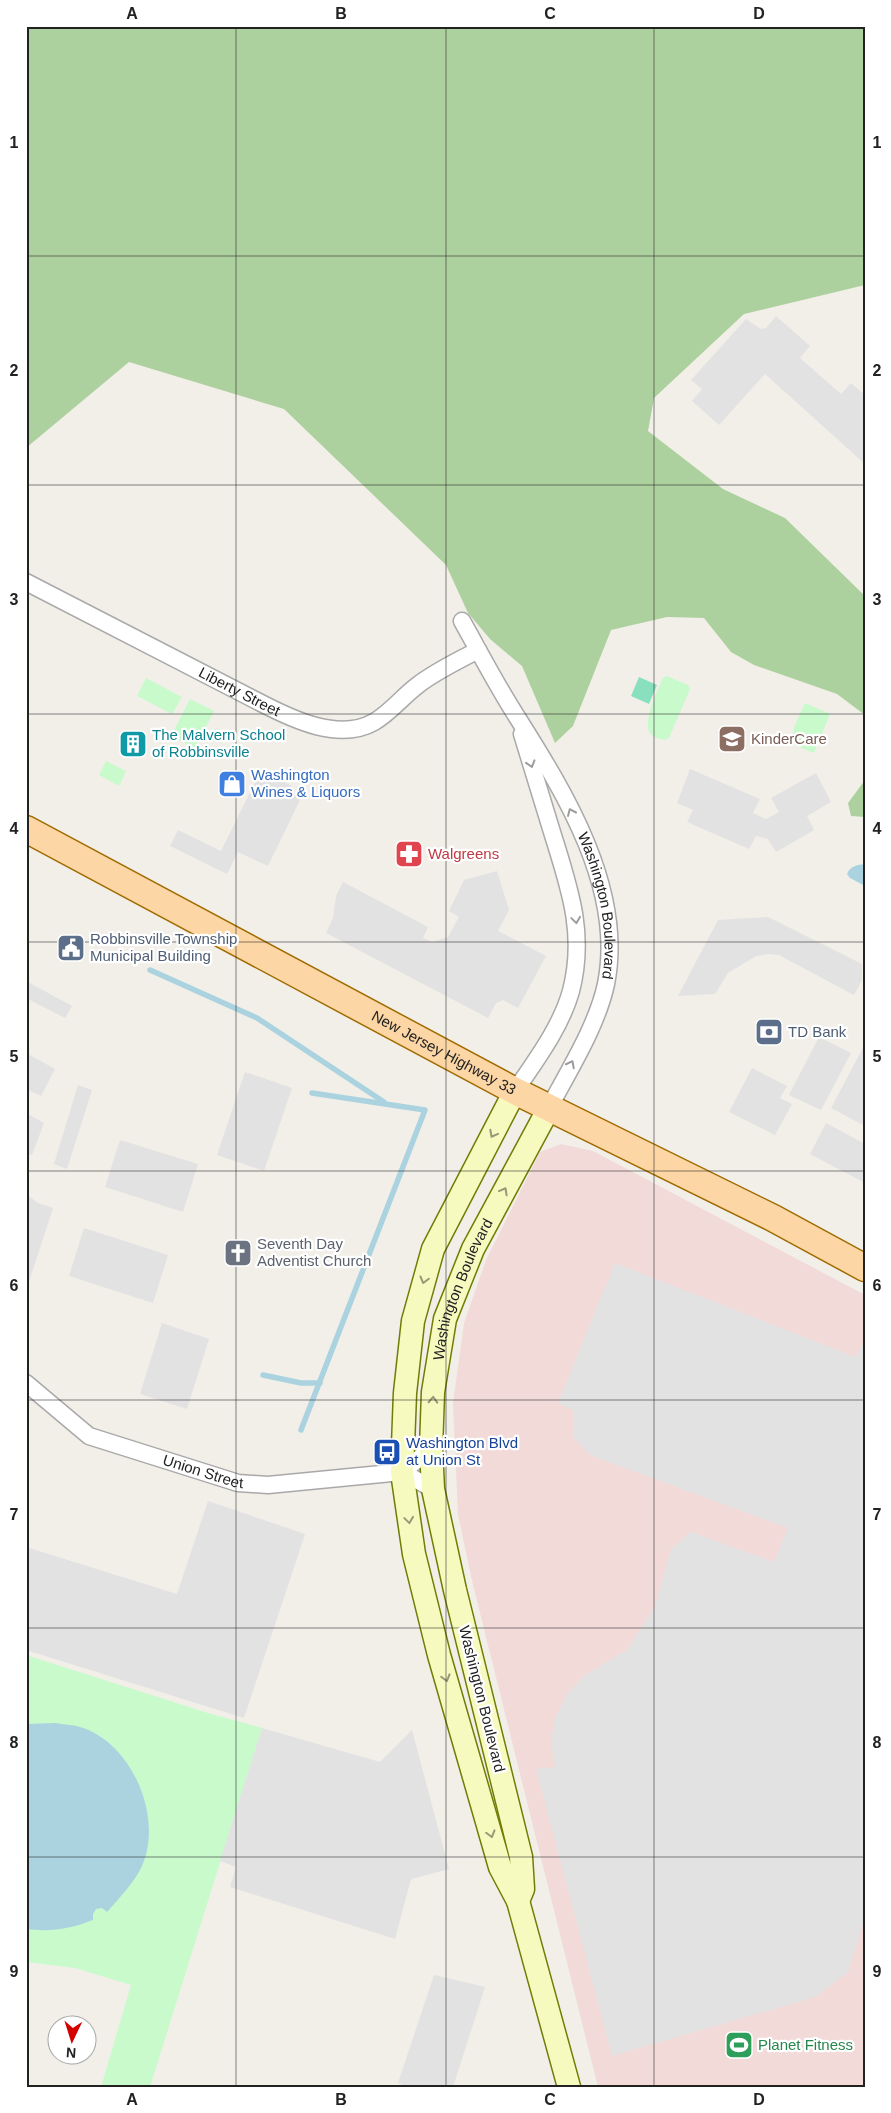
<svg xmlns="http://www.w3.org/2000/svg" width="891" height="2113" font-family="Arial,sans-serif">
	<style>
		.commercial { fill: #f2dad9 }
		.forest { fill: #add19e }
		.park { fill: #c8facc }
		.pitch { fill: #88e0be }
		.parking { fill: #e2e2e2 }
		.water { fill: #aad3df }
		.lines { fill: none; stroke-linecap: round; stroke-linejoin: round }
		.stream { stroke: #aad3df; stroke-width: 5.5 }
		.street-casing { stroke: #a9a9a9; stroke-width: 19 }
		.secondary-casing { stroke: #707d05; stroke-width: 25 }
		.primary-casing { stroke: #a06b00; stroke-width: 29 }
		.street { stroke: #fff; stroke-width: 16 }
		.secondary { stroke: #f7fabf; stroke-width: 22 }
		.primary { stroke: #fcd6a4; stroke-width: 26 }
		.oneway { stroke: #9c9c9c }
		.oneway2 { stroke: #979978 }
		.grid { fill: none; stroke: #222; stroke-width: 1; stroke-opacity: 0.55 }
		.labels { text-anchor: middle; stroke-width: 4.5; stroke-linejoin: round; paint-order: stroke }
		.street-label { font-size: 15px; fill: #222; stroke: #fff }
		.culture-label { font-size: 15px; fill: #0d838f; stroke: #fff; text-anchor: start }
		.education-label { font-size: 15px; fill: #785e54; stroke: #fff; text-anchor: start }
		.shop-label { font-size: 15px; fill: #366cbe; stroke: #fff; text-anchor: start }
		.health-label { font-size: 15px; fill: #be3a42; stroke: #fff; text-anchor: start }
		.service-label { font-size: 15px; fill: #4e5e75; stroke: #fff; text-anchor: start }
		.worship-label { font-size: 15px; fill: #5b616d; stroke: #fff; text-anchor: start }
		.transit-label { font-size: 15px; fill: #164399; stroke: #fff; text-anchor: start }
		.leisure-label { font-size: 15px; fill: #27864d; stroke: #fff; text-anchor: start }
		.neatline { fill: none; stroke: #222; stroke-width: 2 }
		.grid-label { font-size: 16px; text-anchor: middle; font-weight: bold; fill: #222 }
	</style>
	<rect width="100%" height="100%" fill="#f2efe9"/>
	<path class="commercial" d="M 561,1144 L 593,1151 L 865,1295 L 865,2087 L 598,2087 L 473,1585 L 458,1515 L 453,1403 L 464,1323 L 486,1260 L 540,1152 Z"/>
	<g class="forest">
		<path d="M 26,26 L 865,26 L 865,285 L 744,314 L 654,398 L 648,431 L 723,489 L 785,518 L 865,596 L 865,715 L 837,694 L 754,665 L 731,652 L 704,618 L 667,617 L 611,630 L 573,726 L 555,743 L 522,666 L 490,639 L 468,613 L 446,565 L 284,409 L 129,362 L 26,448 Z"/>
		<path d="M 865,780 L 865,817 L 851,816 L 848,803 Z"/>
	</g>
	<g class="park">
		<path d="M 667,676 L 688,685 L 690,689 L 669,738 L 664,740 C 661,739 655,738 653,736 C 639,727 658,689 663,678 Z"/>
		<path d="M 146,678 L 182,697 L 172,714 L 137,696 Z"/>
		<path d="M 190,699 L 214,711 L 195,748 L 171,736 Z"/>
		<path d="M 805,703 L 830,714 L 814,753 L 790,743 L 795,725 Z"/>
		<path d="M 106,761 L 126,771 L 119,786 L 99,775 Z"/>
		<path d="M 26,1655 L 208,1713 L 262,1728 L 150,2087 L 101,2087 L 131,1985 L 75,1968 L 26,1962 Z"/>
	</g>
	<path class="pitch" d="M 639,677 L 657,685 L 649,704 L 631,696 Z"/>
	<g class="parking">
		<path d="M 776,316 L 810,346 L 800,358 L 841,394 L 851,383 L 865,395 L 865,464 L 765,374 L 719,425 L 692,401 L 702,389 L 691,380 L 746,319 L 761,329 L 766,328 Z"/>
		<path d="M 690,769 L 760,799 L 753,813 L 766,819 L 779,812 L 771,798 L 816,773 L 831,802 L 807,816 L 814,830 L 776,852 L 768,839 L 756,836 L 749,849 L 687,822 L 693,810 L 677,803 Z"/>
		<path d="M 261,770 L 292,786 L 289,792 L 301,798 L 268,866 L 238,852 L 227,874 L 170,846 L 178,830 L 221,851 Z"/>
		<path d="M 497,871 L 509,910 L 498,931 L 546,956 L 518,1008 L 503,1000 L 496,1003 L 488,1018 L 326,933 L 333,918 L 336,896 L 343,882 L 428,927 L 423,938 L 432,942 L 448,937 L 459,917 L 449,911 L 464,880 Z"/>
		<path d="M 768,917 L 862,964 L 862,980 L 854,995 L 779,955 L 769,954 L 756,956 L 728,973 L 715,994 L 678,996 L 718,920 Z"/>
		<path d="M 26,981 L 72,1006 L 65,1018 L 26,998 Z"/>
		<path d="M 819,1037 L 851,1053 L 821,1110 L 789,1095 Z"/>
		<path d="M 865,1044 L 865,1126 L 831,1108 Z"/>
		<path d="M 26,1053 L 55,1069 L 41,1096 L 26,1089 Z"/>
		<path d="M 752,1068 L 787,1086 L 780,1098 L 792,1104 L 775,1135 L 729,1112 Z"/>
		<path d="M 245,1072 L 292,1088 L 264,1171 L 217,1155 Z"/>
		<path d="M 78,1085 L 92,1090 L 67,1169 L 54,1164 Z"/>
		<path d="M 26,1113 L 44,1123 L 32,1155 L 26,1154 Z"/>
		<path d="M 826,1123 L 865,1144 L 865,1183 L 810,1154 Z"/>
		<path d="M 120,1140 L 198,1164 L 183,1212 L 105,1187 Z"/>
		<path d="M 26,1194 L 38,1203 L 53,1208 L 26,1291 Z"/>
		<path d="M 84,1228 L 168,1255 L 153,1303 L 69,1276 Z"/>
		<path d="M 615,1263 L 855,1357 L 863,1344 L 865,1345 L 865,1918 L 848,1972 L 815,1997 L 612,2056 L 536,1769 L 555,1767 L 551,1742 L 555,1718 L 568,1693 L 585,1675 L 627,1650 L 655,1606 L 671,1549 L 691,1532 L 774,1562 L 788,1528 L 590,1455 L 574,1438 L 574,1411 L 558,1403 Z"/>
		<path d="M 162,1323 L 209,1339 L 187,1409 L 140,1394 Z"/>
		<path d="M 208,1501 L 305,1534 L 244,1718 L 26,1650 L 26,1547 L 177,1594 Z"/>
		<path d="M 262,1728 L 380,1762 L 412,1730 L 449,1869 L 411,1879 L 395,1939 L 230,1887 L 236,1867 L 220,1861 Z"/>
		<path d="M 434,1975 L 485,1987 L 453,2087 L 409,2087 L 398,2083 Z"/>
	</g>
	<g class="water">
		<path d="M 865,864 L 865,886 L 850,878 L 847,874 C 850,866 857,865 865,864 Z"/>
		<path d="M 56,1723 C 66,1725 77,1725 86,1729 C 134,1748 163,1819 142,1866 C 134,1883 120,1897 107,1912 L 102,1908 L 96,1909 L 93,1914 L 93,1920 C 70,1929 51,1932 26,1929 L 26,1724 Z"/>
	</g>
	<g class="lines">
		<g class="stream">
			<path d="M 150,970 L 257,1018 L 384,1102"/>
			<path d="M 263,1375 L 301,1383 L 320,1383"/>
			<path d="M 301,1430 L 425,1110 L 312,1093"/>
		</g>
		<defs>
			<g id="street">
				<path id="s1" d="M 26,582 L 261,703 C 292,719 339,742 374,722 C 391,712 403,696 418,685 C 436,671 458,661 478,650"/>
				<path id="s2" d="M 462,621 C 480,653 497,686 517,717 C 565,793 625,890 606,984 C 597,1026 569,1070 549,1108"/>
				<path d="M 515,1091 C 536,1060 561,1027 571,991 C 586,933 569,887 552,832 C 542,799 532,767 522,734"/>
				<path id="s3" d="M 26,1383 L 89,1436 L 238,1483 L 268,1485 L 402,1472"/>
				<path d="M 402,1472 L 431,1449"/>
				<path d="M 402,1472 L 433,1489"/>
			</g>
			<g id="secondary">
				<path d="M 515,1091 L 433,1249 L 413,1321 L 405,1393 L 402,1472 L 414,1554 L 439,1655 L 500,1867 L 518,1901 L 569,2087"/>
				<path id="s4" d="M 518,1901 L 523,1889 L 521,1857 L 455,1590 L 433,1489 L 431,1449 L 433,1392 L 445,1319 L 473,1249 L 549,1108"/>
			</g>
			<g id="primary">
				<path id="s5" d="M 26,829 L 515,1091 L 773,1218 L 865,1268"/>
			</g>
		</defs>
		<use href="#street" class="street-casing"/>
		<use href="#secondary" class="secondary-casing"/>
		<use href="#primary" class="primary-casing"/>
		<use href="#street" class="street"/>
		<use href="#secondary" class="secondary"/>
		<use href="#primary" class="primary"/>
	</g>
	<defs><path id="oneway-chevron" d="M-2-3.5L2.5 0L-2 3.5" fill="none" stroke-width="1.6" stroke-linecap="round" stroke-linejoin="round" transform="scale(1.25)"/></defs>
	<g class="oneway">
		<use href="#oneway-chevron" transform="translate(531 764) rotate(73)"/>
		<use href="#oneway-chevron" transform="translate(571 812) rotate(-114)"/>
		<use href="#oneway-chevron" transform="translate(576 920) rotate(82)"/>
		<use href="#oneway-chevron" transform="translate(571 1064) rotate(-63)"/>
	</g>
	<g class="oneway2">
		<use href="#oneway-chevron" transform="translate(493 1134) rotate(118)"/>
		<use href="#oneway-chevron" transform="translate(504 1191) rotate(-61)"/>
		<use href="#oneway-chevron" transform="translate(424 1280) rotate(105)"/>
		<use href="#oneway-chevron" transform="translate(433 1400) rotate(-88)"/>
		<use href="#oneway-chevron" transform="translate(409 1520) rotate(82)"/>
		<use href="#oneway-chevron" transform="translate(446 1678) rotate(74)"/>
		<use href="#oneway-chevron" transform="translate(491 1834) rotate(74)"/>
	</g>
	<path class="grid" d="M 236,26 L 236,2087M 446,26 L 446,2087M 654,26 L 654,2087M 26,256 L 865,256M 26,485 L 865,485M 26,714 L 865,714M 26,942 L 865,942M 26,1171 L 865,1171M 26,1400 L 865,1400M 26,1628 L 865,1628M 26,1857 L 865,1857"/>
	<defs>
		<symbol id="school-square" viewBox="-11 -11 22 22"><rect x="-9" y="-9" width="18" height="18" rx="4" fill="#8d6e63" stroke="#fff"/><path d="M0-5L7-2L0 1L-7-2ZM-4 1L0 2.5L4 1V4Q0 6-4 4Z" fill="#fff"/></symbol>
		<symbol id="building-square" viewBox="-11 -11 22 22"><rect x="-9" y="-9" width="18" height="18" rx="4" fill="#0f9aa8" stroke="#fff"/><path d="M-4-6H4V6H1V3H-1V6H-4ZM-2.5-4.3h1.7v1.8h-1.7ZM.8-4.3h1.7v1.8H.8ZM-2.5-1h1.7V.8h-1.7ZM.8-1h1.7V.8H.8Z" fill="#fff"/></symbol>
		<symbol id="shop-square" viewBox="-11 -11 22 22"><rect x="-9" y="-9" width="18" height="18" rx="4" fill="#3f7fe0" stroke="#fff"/><path d="M-5-2.5h2.3a2.7 3.5 0 0 1 5.4 0H5L5.5 6h-11ZM-1.5-2.5h3a1.5 2.3 0 0 0-3 0Z" fill="#fff"/></symbol>
		<symbol id="pharmacy-square" viewBox="-11 -11 22 22"><rect x="-9" y="-9" width="18" height="18" rx="4" fill="#e0444e" stroke="#fff"/><path d="M-2-6h4v4h4v4h-4v4h-4v-4h-4v-4h4Z" fill="#fff"/></symbol>
		<symbol id="civic-square" viewBox="-11 -11 22 22"><rect x="-9" y="-9" width="18" height="18" rx="4" fill="#5c6f8a" stroke="#fff"/><path d="M-.6-6.5H3V-4.5H.6V-3L4-1V1h2V6H-6V1h2V-1L-.6-3ZM-1.2 2.5V6h2.4V2.5Z" fill="#fff"/></symbol>
		<symbol id="bank-square" viewBox="-11 -11 22 22"><rect x="-9" y="-9" width="18" height="18" rx="4" fill="#5c6f8a" stroke="#fff"/><path d="M-6-4H6V4H-6ZM0-2.3a2.3 2.3 0 1 0 0 4.6a2.3 2.3 0 1 0 0-4.6Z" fill="#fff"/></symbol>
		<symbol id="church-square" viewBox="-11 -11 22 22"><rect x="-9" y="-9" width="18" height="18" rx="4" fill="#6b7280" stroke="#fff"/><path d="M-1.2-6h2.4v3.5h3.3v2.4h-3.3V6h-2.4V-.1h-3.3v-2.4h3.3Z" fill="#fff"/></symbol>
		<symbol id="bus-square" viewBox="-11 -11 22 22"><rect x="-9" y="-9" width="18" height="18" rx="4" fill="#1a4fb4" stroke="#fff"/><path d="M-5-6H5V4H4V6H2V4H-2V6H-4V4H-5ZM-3.5-4V0h7V-4ZM-3.5 1.2v1.5H-2V1.2ZM2 1.2v1.5H3.5V1.2Z" fill="#fff"/></symbol>
		<symbol id="stadium-square" viewBox="-11 -11 22 22"><rect x="-9" y="-9" width="18" height="18" rx="4" fill="#2e9e5b" stroke="#fff"/><path d="M0-5a6.5 5 0 1 0 0 10a6.5 5 0 1 0 0-10ZM-3.5-1.8h7v3.6h-7Z" fill="#fff"/></symbol>
	</defs>
	<g fill-rule="evenodd">
		<use href="#school-square" x="716" y="723" width="32" height="32"/>
		<use href="#building-square" x="117" y="728" width="32" height="32"/>
		<use href="#shop-square" x="216" y="768" width="32" height="32"/>
		<use href="#pharmacy-square" x="393" y="838" width="32" height="32"/>
		<use href="#civic-square" x="55" y="932" width="32" height="32"/>
		<use href="#bank-square" x="753" y="1016" width="32" height="32"/>
		<use href="#church-square" x="222" y="1237" width="32" height="32"/>
		<use href="#bus-square" x="371" y="1436" width="32" height="32"/>
		<use href="#stadium-square" x="723" y="2029" width="32" height="32"/>
	</g>
	<g class="labels">
		<g class="street-label">
			<text dy="5" stroke="none"><textPath href="#s1" startOffset="240">Liberty Street</textPath></text>
			<text dy="5" stroke="none"><textPath href="#s2" startOffset="319">Washington Boulevard</textPath></text>
			<text dy="5" stroke="none"><textPath href="#s5" startOffset="474">New Jersey Highway 33</textPath></text>
			<text dy="5" stroke="none"><textPath href="#s4" startOffset="628">Washington Boulevard</textPath></text>
			<text dy="5" stroke="none"><textPath href="#s3" startOffset="202">Union Street</textPath></text>
			<text transform="translate(482 1699) rotate(76)" y="5">Washington Boulevard</text>
		</g>
		<g class="culture-label">
			<text x="152" y="740">The Malvern School<tspan x="152" dy="17">of Robbinsville</tspan></text>
		</g>
		<g class="education-label">
			<text x="751" y="744">KinderCare</text>
		</g>
		<g class="shop-label">
			<text x="251" y="780">Washington<tspan x="251" dy="17">Wines &amp; Liquors</tspan></text>
		</g>
		<g class="health-label">
			<text x="428" y="859">Walgreens</text>
		</g>
		<g class="service-label">
			<text x="90" y="944">Robbinsville Township<tspan x="90" dy="17">Municipal Building</tspan></text>
			<text x="788" y="1037">TD Bank</text>
		</g>
		<g class="worship-label">
			<text x="257" y="1249">Seventh Day<tspan x="257" dy="17">Adventist Church</tspan></text>
		</g>
		<g class="transit-label">
			<text x="406" y="1448">Washington Blvd<tspan x="406" dy="17">at Union St</tspan></text>
		</g>
		<g class="leisure-label">
			<text x="758" y="2050">Planet Fitness</text>
		</g>
	</g>
	<rect width="891" height="2113" fill="none" stroke="#ffffff" stroke-width="55"/>
	<g transform="translate(72 2040) rotate(184)"><circle r="24" fill="#ffffff" stroke="#a7a7a7"/>
	<path d="M0-4L9 19L0 12L-9 19Z" fill="#d40000"/>
	<text y="-8" font-size="14" font-weight="bold" text-anchor="middle" fill="#222222">N</text>
	</g>
	<rect x="28" y="28" width="836" height="2058" class="neatline"/>
	<g class="grid-label">
		<text x="132" y="19">A</text>
		<text x="341" y="19">B</text>
		<text x="550" y="19">C</text>
		<text x="759" y="19">D</text>
		<text x="14" y="148">1</text>
		<text x="877" y="148">1</text>
		<text x="14" y="376">2</text>
		<text x="877" y="376">2</text>
		<text x="14" y="605">3</text>
		<text x="877" y="605">3</text>
		<text x="14" y="834">4</text>
		<text x="877" y="834">4</text>
		<text x="14" y="1062">5</text>
		<text x="877" y="1062">5</text>
		<text x="14" y="1291">6</text>
		<text x="877" y="1291">6</text>
		<text x="14" y="1520">7</text>
		<text x="877" y="1520">7</text>
		<text x="14" y="1748">8</text>
		<text x="877" y="1748">8</text>
		<text x="14" y="1977">9</text>
		<text x="877" y="1977">9</text>
		<text x="132" y="2105">A</text>
		<text x="341" y="2105">B</text>
		<text x="550" y="2105">C</text>
		<text x="759" y="2105">D</text>
	</g>
</svg>
